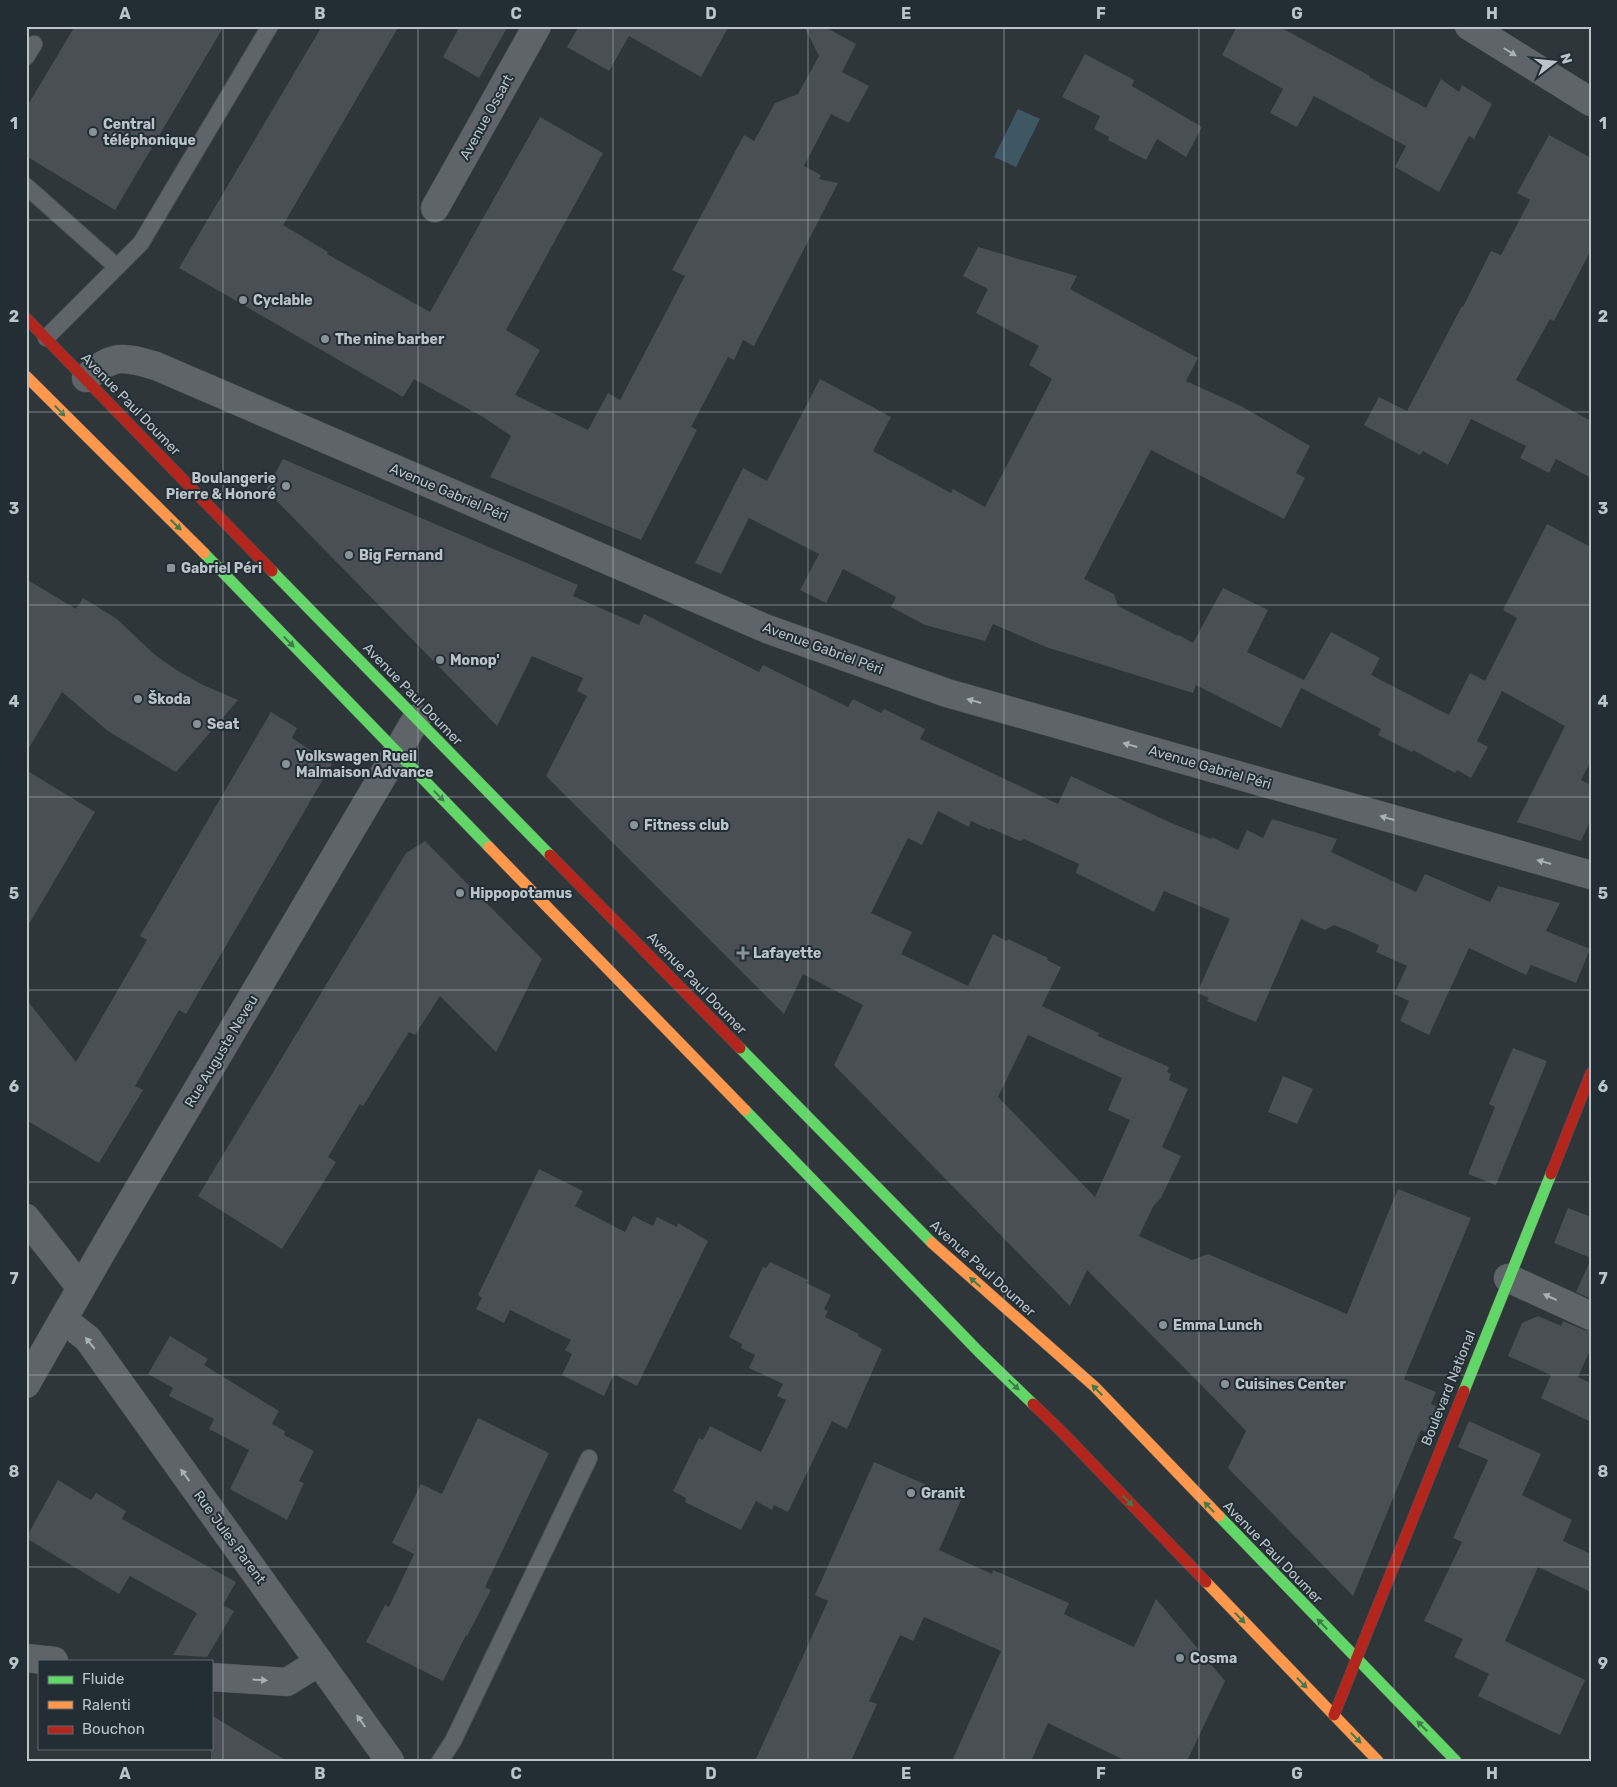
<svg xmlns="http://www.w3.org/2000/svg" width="1617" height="1787" font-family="Rubik,sans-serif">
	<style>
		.water { fill: #3f5762 }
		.building { fill: #494f53; fill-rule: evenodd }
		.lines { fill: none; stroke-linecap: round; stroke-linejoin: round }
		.lane-casing { stroke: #4c5254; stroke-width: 18 }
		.street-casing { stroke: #4c5254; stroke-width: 29 }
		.fast-casing { stroke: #4c5254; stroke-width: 12 }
		.slow-casing { stroke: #4c5254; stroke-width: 12 }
		.jam-casing { stroke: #4c5254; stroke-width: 12 }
		.lane { stroke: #5e6468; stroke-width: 16 }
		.street { stroke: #5e6468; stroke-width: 28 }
		.fast { stroke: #63d668; stroke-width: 11 }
		.slow { stroke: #ff974d; stroke-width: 11 }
		.jam { stroke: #b3261e; stroke-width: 11 }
		.oneway { fill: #a8b1b6 }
		.oneway2 { fill: #3f7a4b }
		.grid { fill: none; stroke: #bac4c9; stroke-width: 1; stroke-opacity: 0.55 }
		.poi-dot { fill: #899297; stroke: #222e34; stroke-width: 2 }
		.labels { text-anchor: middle; stroke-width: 4; stroke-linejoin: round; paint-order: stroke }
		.street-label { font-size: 14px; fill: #bac4c9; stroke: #222e34 }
		.poi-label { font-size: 14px; font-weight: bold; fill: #bac4c9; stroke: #222e34; text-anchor: start }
		.neatline { fill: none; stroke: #bac4c9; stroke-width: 2 }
		.grid-label { font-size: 16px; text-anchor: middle; font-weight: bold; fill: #bac4c9 }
	</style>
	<rect width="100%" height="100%" fill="#2e363a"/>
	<path class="water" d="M 1018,109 L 1040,119 L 1016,167 L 994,157 Z"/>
	<g class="building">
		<path d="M 75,26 L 224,26 L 115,210 L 26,156 L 26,108 Z"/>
		<path d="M 322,26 L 399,26 L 283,225 L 328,252 L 327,254 L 430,312 L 540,117 L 603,153 L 506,330 L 540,350 L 515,395 L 588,430 L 608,393 L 620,400 L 685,276 L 672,270 L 744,135 L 754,141 L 775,103 L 798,94 L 819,56 L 804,26 L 823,26 L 856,44 L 842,72 L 869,86 L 849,123 L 831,114 L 804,166 L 821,175 L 819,179 L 838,183 L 754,346 L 743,340 L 734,360 L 728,357 L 691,427 L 697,430 L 641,540 L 490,477 L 511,436 L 483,417 L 414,379 L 403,397 L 179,268 Z"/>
		<path d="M 460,26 L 508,26 L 479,78 L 443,57 Z"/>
		<path d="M 579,26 L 729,26 L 701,77 L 629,36 L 609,71 L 567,47 Z"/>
		<path d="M 1237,26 L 1278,26 L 1370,76 L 1369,77 L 1426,108 L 1441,79 L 1459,92 L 1462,85 L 1492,104 L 1474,139 L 1469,136 L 1439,192 L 1395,167 L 1406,146 L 1314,96 L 1297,127 L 1270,113 L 1283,89 L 1222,55 Z"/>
		<path d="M 1085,54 L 1134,80 L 1132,86 L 1202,127 L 1186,157 L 1157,139 L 1146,160 L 1108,140 L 1109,137 L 1094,129 L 1100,116 L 1062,97 Z"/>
		<path d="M 1549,135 L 1591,158 L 1591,250 L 1554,321 L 1550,319 L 1516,380 L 1591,421 L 1591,478 L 1556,459 L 1549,473 L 1520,458 L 1526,446 L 1471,419 L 1448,465 L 1423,451 L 1420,455 L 1364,425 L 1379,397 L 1407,411 L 1462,306 L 1463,307 L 1491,251 L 1501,255 L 1530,200 L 1517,193 Z"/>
		<path d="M 978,247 L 1077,276 L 1070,289 L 1198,358 L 1186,381 L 1241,406 L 1310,446 L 1296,473 L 1305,478 L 1284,519 L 1151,450 L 1084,579 L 1114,594 L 1118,606 L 1178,636 L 1179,635 L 1193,643 L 1223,588 L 1268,610 L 1247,652 L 1304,680 L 1331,632 L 1380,658 L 1371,675 L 1449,715 L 1470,673 L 1485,681 L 1517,618 L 1503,610 L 1547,524 L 1591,547 L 1591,761 L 1581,780 L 1591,785 L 1591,819 L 1581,841 L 1517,822 L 1565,726 L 1502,691 L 1477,741 L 1488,747 L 1471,778 L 1457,770 L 1455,773 L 1413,750 L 1412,752 L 1378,735 L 1381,729 L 1301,688 L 1281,728 L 1196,685 L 1193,693 L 1046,647 L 993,624 L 985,641 L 925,625 L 891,607 L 896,597 L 843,569 L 826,603 L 800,590 L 819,554 L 749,518 L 721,574 L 695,563 L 743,468 L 767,481 L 820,379 L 891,417 L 873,451 L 951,493 L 953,489 L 985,507 L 1052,379 L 1029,365 L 1039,346 L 976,313 L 988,289 L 963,276 Z"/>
		<path d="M 283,459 L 578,585 L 573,596 L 639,625 L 644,614 L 759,672 L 763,665 L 848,707 L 853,699 L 881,713 L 884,709 L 925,729 L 920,739 L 1058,804 L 1071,776 L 1169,822 L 1211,839 L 1212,837 L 1238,850 L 1247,830 L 1263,838 L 1272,819 L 1337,839 L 1331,852 L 1416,892 L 1425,874 L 1490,902 L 1498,886 L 1560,903 L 1546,931 L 1590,949 L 1576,983 L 1531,965 L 1526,975 L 1469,948 L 1429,1035 L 1400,1021 L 1409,1001 L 1394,994 L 1407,966 L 1376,952 L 1379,945 L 1349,931 L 1334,925 L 1325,930 L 1301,919 L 1256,1022 L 1229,1011 L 1207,1001 L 1209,998 L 1197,993 L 1230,919 L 1164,891 L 1154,912 L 1076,873 L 1079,864 L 1024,839 L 1020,841 L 990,828 L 990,830 L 971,821 L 969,827 L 938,811 L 922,845 L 908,838 L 871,913 L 912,932 L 901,954 L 968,986 L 993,934 L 1007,941 L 1008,939 L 1048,958 L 1047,960 L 1061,967 L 1042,1006 L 1099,1033 L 1098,1036 L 1169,1067 L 1167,1072 L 1171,1074 L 1169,1080 L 1188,1089 L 1162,1147 L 1181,1156 L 1161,1198 L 1154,1205 L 1139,1236 L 1192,1260 L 1208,1254 L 1347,1314 L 1379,1235 L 1398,1189 L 1471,1218 L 1404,1379 L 1436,1392 L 1431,1404 L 1440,1408 L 1430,1434 L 1421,1430 L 1353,1596 L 1228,1468 L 1246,1431 L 1216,1400 L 1087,1270 L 1070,1306 L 834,1065 L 863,1005 L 803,974 L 784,1014 L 546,776 L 587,696 L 577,691 L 583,678 L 532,656 L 497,726 L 266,490 ZM 1028,1035 L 1122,1078 L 1108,1110 L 1130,1120 L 1095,1197 L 998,1097 Z"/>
		<path d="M 26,579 L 76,609 L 83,598 L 117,619 L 155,655 L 178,671 L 201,684 L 238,700 L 176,772 L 108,731 L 62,692 L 26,753 Z"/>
		<path d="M 271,712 L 297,728 L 292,738 L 332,764 L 186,1014 L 179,1010 L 135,1086 L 143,1090 L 99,1163 L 26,1120 L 26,999 L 76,1062 L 147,940 L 140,936 Z"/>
		<path d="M 26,770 L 95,812 L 26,929 Z"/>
		<path d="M 425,841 L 542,959 L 496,1052 L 440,996 L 415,1035 L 409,1032 L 363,1106 L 360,1104 L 328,1157 L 336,1162 L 282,1249 L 198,1196 L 406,853 Z"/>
		<path d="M 1513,1048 L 1547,1061 L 1496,1185 L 1468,1174 L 1495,1107 L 1489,1104 Z"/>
		<path d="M 1283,1076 L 1313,1089 L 1297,1124 L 1268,1112 Z"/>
		<path d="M 539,1169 L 583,1191 L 575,1206 L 625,1232 L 633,1216 L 653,1226 L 657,1217 L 677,1227 L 678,1223 L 708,1241 L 637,1386 L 614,1374 L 604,1396 L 562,1375 L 572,1354 L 565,1350 L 571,1340 L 510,1310 L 504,1323 L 476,1309 L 482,1298 L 478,1295 Z"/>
		<path d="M 1568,1208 L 1591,1217 L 1591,1258 L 1554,1243 Z"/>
		<path d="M 1591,1259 L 1591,1299 L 1576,1292 Z"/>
		<path d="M 770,1262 L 808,1280 L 806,1283 L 831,1295 L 824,1309 L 828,1311 L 825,1317 L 859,1334 L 858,1336 L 882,1349 L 847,1429 L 832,1421 L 788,1512 L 774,1505 L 772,1510 L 756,1501 L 741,1530 L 685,1502 L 686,1498 L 673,1491 L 699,1438 L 703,1440 L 710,1426 L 761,1452 L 786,1400 L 777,1396 L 783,1384 L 749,1368 L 755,1355 L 741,1348 L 742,1344 L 729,1337 L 763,1267 L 766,1268 Z"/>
		<path d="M 1538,1316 L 1561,1326 L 1563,1321 L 1584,1330 L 1591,1331 L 1591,1348 L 1578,1377 L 1591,1383 L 1591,1422 L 1541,1398 L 1551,1375 L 1508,1356 L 1522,1323 Z"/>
		<path d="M 170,1336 L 208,1359 L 204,1365 L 279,1411 L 272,1424 L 285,1431 L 284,1435 L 314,1451 L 299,1481 L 304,1483 L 287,1520 L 230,1489 L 249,1450 L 209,1429 L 214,1419 L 169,1396 L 173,1388 L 148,1374 Z"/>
		<path d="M 478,1418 L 549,1453 L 485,1587 L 491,1590 L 467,1636 L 466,1635 L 443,1681 L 366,1642 L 385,1605 L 389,1607 L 414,1554 L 392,1543 L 421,1484 L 442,1494 Z"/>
		<path d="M 1469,1421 L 1541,1454 L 1522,1495 L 1572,1520 L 1563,1541 L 1591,1554 L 1591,1592 L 1538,1567 L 1505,1641 L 1585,1680 L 1560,1735 L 1478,1696 L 1489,1674 L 1454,1657 L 1463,1639 L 1424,1621 L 1462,1542 L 1453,1538 L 1488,1460 L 1458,1447 Z"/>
		<path d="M 874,1462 L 961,1500 L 939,1550 L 992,1574 L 993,1570 L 1069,1603 L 1064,1614 L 1134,1647 L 1156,1599 L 1225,1681 L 1187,1761 L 1126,1761 L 1048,1723 L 1031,1761 L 952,1761 L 1001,1651 L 924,1617 L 913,1641 L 900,1635 L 869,1701 L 877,1704 L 851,1761 L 755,1761 L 828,1601 L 815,1595 Z"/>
		<path d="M 58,1480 L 91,1500 L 96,1493 L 126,1511 L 122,1519 L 236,1582 L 223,1605 L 234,1611 L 207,1657 L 173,1655 L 197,1613 L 130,1576 L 119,1594 L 26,1538 Z"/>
		<path d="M 211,1715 L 244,1735 L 287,1761 L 211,1761 Z"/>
	</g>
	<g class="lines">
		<defs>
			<g id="lane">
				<path d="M 26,57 L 34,44"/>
				<path d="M 26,186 L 117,267"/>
				<path d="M 46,338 L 141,243 L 270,26"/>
				<path d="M 440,1761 L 453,1741 L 589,1458"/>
			</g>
			<g id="street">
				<path d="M 1469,26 L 1591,102"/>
				<path d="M 435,208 L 537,26"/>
				<path d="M 86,378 C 113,354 122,356 156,366 L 767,629 L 947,693 L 1591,875"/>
				<path d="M 26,1218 L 81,1288"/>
				<path d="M 1508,1278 L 1591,1316"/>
				<path d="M 64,1320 L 88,1339 L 390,1761"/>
				<path d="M 26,1384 L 108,1241 L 417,718"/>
				<path d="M 26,1658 L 54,1661"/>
				<path d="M 211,1677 L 287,1682 L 319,1662"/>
			</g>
			<g id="fast">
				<path d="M 204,553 L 489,847"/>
				<path d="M 272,571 L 550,855"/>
				<path d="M 740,1048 L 932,1243"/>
				<path d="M 745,1110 L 979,1352 L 1033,1404"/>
				<path d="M 1464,1391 L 1551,1174"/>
				<path d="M 1219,1516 L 1456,1761"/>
			</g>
			<g id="slow">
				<path d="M 26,376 L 204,553"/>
				<path d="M 489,847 L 745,1110"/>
				<path d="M 932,1243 L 1095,1387 L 1219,1516"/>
				<path d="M 1206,1582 L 1378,1761"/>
			</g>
			<g id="jam">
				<path d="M 26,318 L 272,571"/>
				<path d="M 550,855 L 740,1048"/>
				<path d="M 1551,1174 L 1591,1073"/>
				<path d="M 1033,1404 L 1062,1432 L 1206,1582"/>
				<path d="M 1334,1715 L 1464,1391"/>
			</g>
		</defs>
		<use href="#lane" class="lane-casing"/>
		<use href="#street" class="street-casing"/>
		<use href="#fast" class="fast-casing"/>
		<use href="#slow" class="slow-casing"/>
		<use href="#jam" class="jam-casing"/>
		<use href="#lane" class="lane"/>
		<use href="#street" class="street"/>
		<use href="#fast" class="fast"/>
		<use href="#slow" class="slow"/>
		<use href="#jam" class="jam"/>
	</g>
	<defs><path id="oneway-solid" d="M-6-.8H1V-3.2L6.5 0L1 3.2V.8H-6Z" transform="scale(1.25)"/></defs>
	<g class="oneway">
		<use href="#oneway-solid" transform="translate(1510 52) rotate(32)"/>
		<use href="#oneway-solid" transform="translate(974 701) rotate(-164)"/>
		<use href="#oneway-solid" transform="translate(1130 745) rotate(-164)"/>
		<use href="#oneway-solid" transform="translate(1387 818) rotate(-164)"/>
		<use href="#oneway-solid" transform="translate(1544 862) rotate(-164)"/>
		<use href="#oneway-solid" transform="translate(1550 1297) rotate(-155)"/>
		<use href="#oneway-solid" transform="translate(90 1343) rotate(-129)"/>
		<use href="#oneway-solid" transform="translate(185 1475) rotate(-126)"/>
		<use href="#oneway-solid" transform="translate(260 1680) rotate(3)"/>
		<use href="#oneway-solid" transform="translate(361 1721) rotate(-125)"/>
	</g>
	<g class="oneway2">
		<use href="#oneway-solid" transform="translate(60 411) rotate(46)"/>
		<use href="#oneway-solid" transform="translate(176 525) rotate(44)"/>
		<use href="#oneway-solid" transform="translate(289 642) rotate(46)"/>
		<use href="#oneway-solid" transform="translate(439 796) rotate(46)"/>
		<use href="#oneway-solid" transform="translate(975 1282) rotate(-139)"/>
		<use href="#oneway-solid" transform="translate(1014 1385) rotate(44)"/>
		<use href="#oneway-solid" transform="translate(1097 1390) rotate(-135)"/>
		<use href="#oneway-solid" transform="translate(1128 1501) rotate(46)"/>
		<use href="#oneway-solid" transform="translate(1209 1507) rotate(-134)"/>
		<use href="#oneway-solid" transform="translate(1240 1618) rotate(46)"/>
		<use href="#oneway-solid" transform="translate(1322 1624) rotate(-134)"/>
		<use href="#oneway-solid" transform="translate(1302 1683) rotate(46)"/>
		<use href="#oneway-solid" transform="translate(1422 1726) rotate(-135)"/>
		<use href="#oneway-solid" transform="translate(1356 1738) rotate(46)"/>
	</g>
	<path class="grid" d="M 223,26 L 223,1761M 418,26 L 418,1761M 613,26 L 613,1761M 808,26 L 808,1761M 1004,26 L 1004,1761M 1199,26 L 1199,1761M 1394,26 L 1394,1761M 26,220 L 1591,220M 26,412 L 1591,412M 26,605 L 1591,605M 26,797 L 1591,797M 26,990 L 1591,990M 26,1182 L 1591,1182M 26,1375 L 1591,1375M 26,1567 L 1591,1567"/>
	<g class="poi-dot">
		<circle cx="93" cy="132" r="5"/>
		<circle cx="243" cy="300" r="5"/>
		<circle cx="325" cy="339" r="5"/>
		<circle cx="286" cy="486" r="5"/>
		<circle cx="349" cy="555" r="5"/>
		<rect x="166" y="563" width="10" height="10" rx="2.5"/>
		<circle cx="440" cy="660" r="5"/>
		<circle cx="138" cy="699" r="5"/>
		<circle cx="197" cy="724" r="5"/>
		<circle cx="286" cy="764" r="5"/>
		<circle cx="634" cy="825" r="5"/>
		<circle cx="460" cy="893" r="5"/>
		<path d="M740.5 945.5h5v5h5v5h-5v5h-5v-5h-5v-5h5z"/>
		<circle cx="1163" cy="1325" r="5"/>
		<circle cx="1225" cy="1384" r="5"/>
		<circle cx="911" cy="1493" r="5"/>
		<circle cx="1180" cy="1658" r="5"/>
	</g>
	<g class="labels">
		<g class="street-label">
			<text transform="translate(486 117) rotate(-61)" y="5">Avenue Ossart</text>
			<text transform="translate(131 404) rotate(46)" y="5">Avenue Paul Doumer</text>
			<text transform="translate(449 492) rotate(23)" y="5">Avenue Gabriel Péri</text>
			<text transform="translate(823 648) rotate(20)" y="5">Avenue Gabriel Péri</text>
			<text transform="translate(413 694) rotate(46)" y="5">Avenue Paul Doumer</text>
			<text transform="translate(1210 767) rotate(16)" y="5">Avenue Gabriel Péri</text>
			<text transform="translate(697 983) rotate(46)" y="5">Avenue Paul Doumer</text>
			<text transform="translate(221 1051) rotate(-59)" y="5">Rue Auguste Neveu</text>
			<text transform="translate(983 1268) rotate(42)" y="5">Avenue Paul Doumer</text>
			<text transform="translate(1448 1388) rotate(-68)" y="5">Boulevard National</text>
			<text transform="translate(230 1537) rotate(54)" y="5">Rue Jules Parent</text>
			<text transform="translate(1273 1552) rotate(46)" y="5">Avenue Paul Doumer</text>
		</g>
		<g class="poi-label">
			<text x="103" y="129">Central<tspan x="103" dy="16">téléphonique</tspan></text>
			<text x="253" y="305">Cyclable</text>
			<text x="335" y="344">The nine barber</text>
			<text x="276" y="483" text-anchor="end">Boulangerie<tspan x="276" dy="16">Pierre &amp; Honoré</tspan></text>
			<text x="359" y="560">Big Fernand</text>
			<text x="181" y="573">Gabriel Péri</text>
			<text x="450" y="665">Monop'</text>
			<text x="148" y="704">Škoda</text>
			<text x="207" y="729">Seat</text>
			<text x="296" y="761">Volkswagen Rueil<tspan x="296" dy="16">Malmaison Advance</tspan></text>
			<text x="644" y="830">Fitness club</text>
			<text x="470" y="898">Hippopotamus</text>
			<text x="753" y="958">Lafayette</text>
			<text x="1173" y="1330">Emma Lunch</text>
			<text x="1235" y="1389">Cuisines Center</text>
			<text x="921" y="1498">Granit</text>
			<text x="1190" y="1663">Cosma</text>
		</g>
	</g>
	<rect width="1617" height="1787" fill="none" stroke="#222e34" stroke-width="55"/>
	<rect x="38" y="1660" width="175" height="90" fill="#222e34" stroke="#5f6a70"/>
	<rect x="48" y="1676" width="25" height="8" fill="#63d668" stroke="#5f6a70"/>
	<text x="82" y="1684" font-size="15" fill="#bac4c9">Fluide</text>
	<rect x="48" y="1701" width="25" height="8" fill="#ff974d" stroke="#5f6a70"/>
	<text x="82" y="1710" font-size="15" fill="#bac4c9">Ralenti</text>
	<rect x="48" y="1726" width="25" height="8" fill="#b3261e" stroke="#5f6a70"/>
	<text x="82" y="1734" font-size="15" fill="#bac4c9">Bouchon</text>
	<g transform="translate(1554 62) rotate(74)" stroke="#222e34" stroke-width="4" paint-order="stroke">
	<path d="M0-4L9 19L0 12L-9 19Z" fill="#bac4c9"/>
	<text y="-8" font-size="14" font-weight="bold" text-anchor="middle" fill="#bac4c9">N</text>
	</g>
	<rect x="28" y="28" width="1562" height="1732" class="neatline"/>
	<g class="grid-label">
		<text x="125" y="19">A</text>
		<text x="320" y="19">B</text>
		<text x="516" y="19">C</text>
		<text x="711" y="19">D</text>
		<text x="906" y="19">E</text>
		<text x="1101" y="19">F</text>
		<text x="1297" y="19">G</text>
		<text x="1492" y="19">H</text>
		<text x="14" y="129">1</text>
		<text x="1603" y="129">1</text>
		<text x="14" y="322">2</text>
		<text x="1603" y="322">2</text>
		<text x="14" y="514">3</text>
		<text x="1603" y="514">3</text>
		<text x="14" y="707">4</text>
		<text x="1603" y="707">4</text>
		<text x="14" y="899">5</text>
		<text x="1603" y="899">5</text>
		<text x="14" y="1092">6</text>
		<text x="1603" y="1092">6</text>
		<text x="14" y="1284">7</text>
		<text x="1603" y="1284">7</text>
		<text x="14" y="1477">8</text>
		<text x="1603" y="1477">8</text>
		<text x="14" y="1669">9</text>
		<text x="1603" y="1669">9</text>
		<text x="125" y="1779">A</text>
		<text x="320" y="1779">B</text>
		<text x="516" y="1779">C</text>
		<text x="711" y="1779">D</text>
		<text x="906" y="1779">E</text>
		<text x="1101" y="1779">F</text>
		<text x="1297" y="1779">G</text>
		<text x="1492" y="1779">H</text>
	</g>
</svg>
